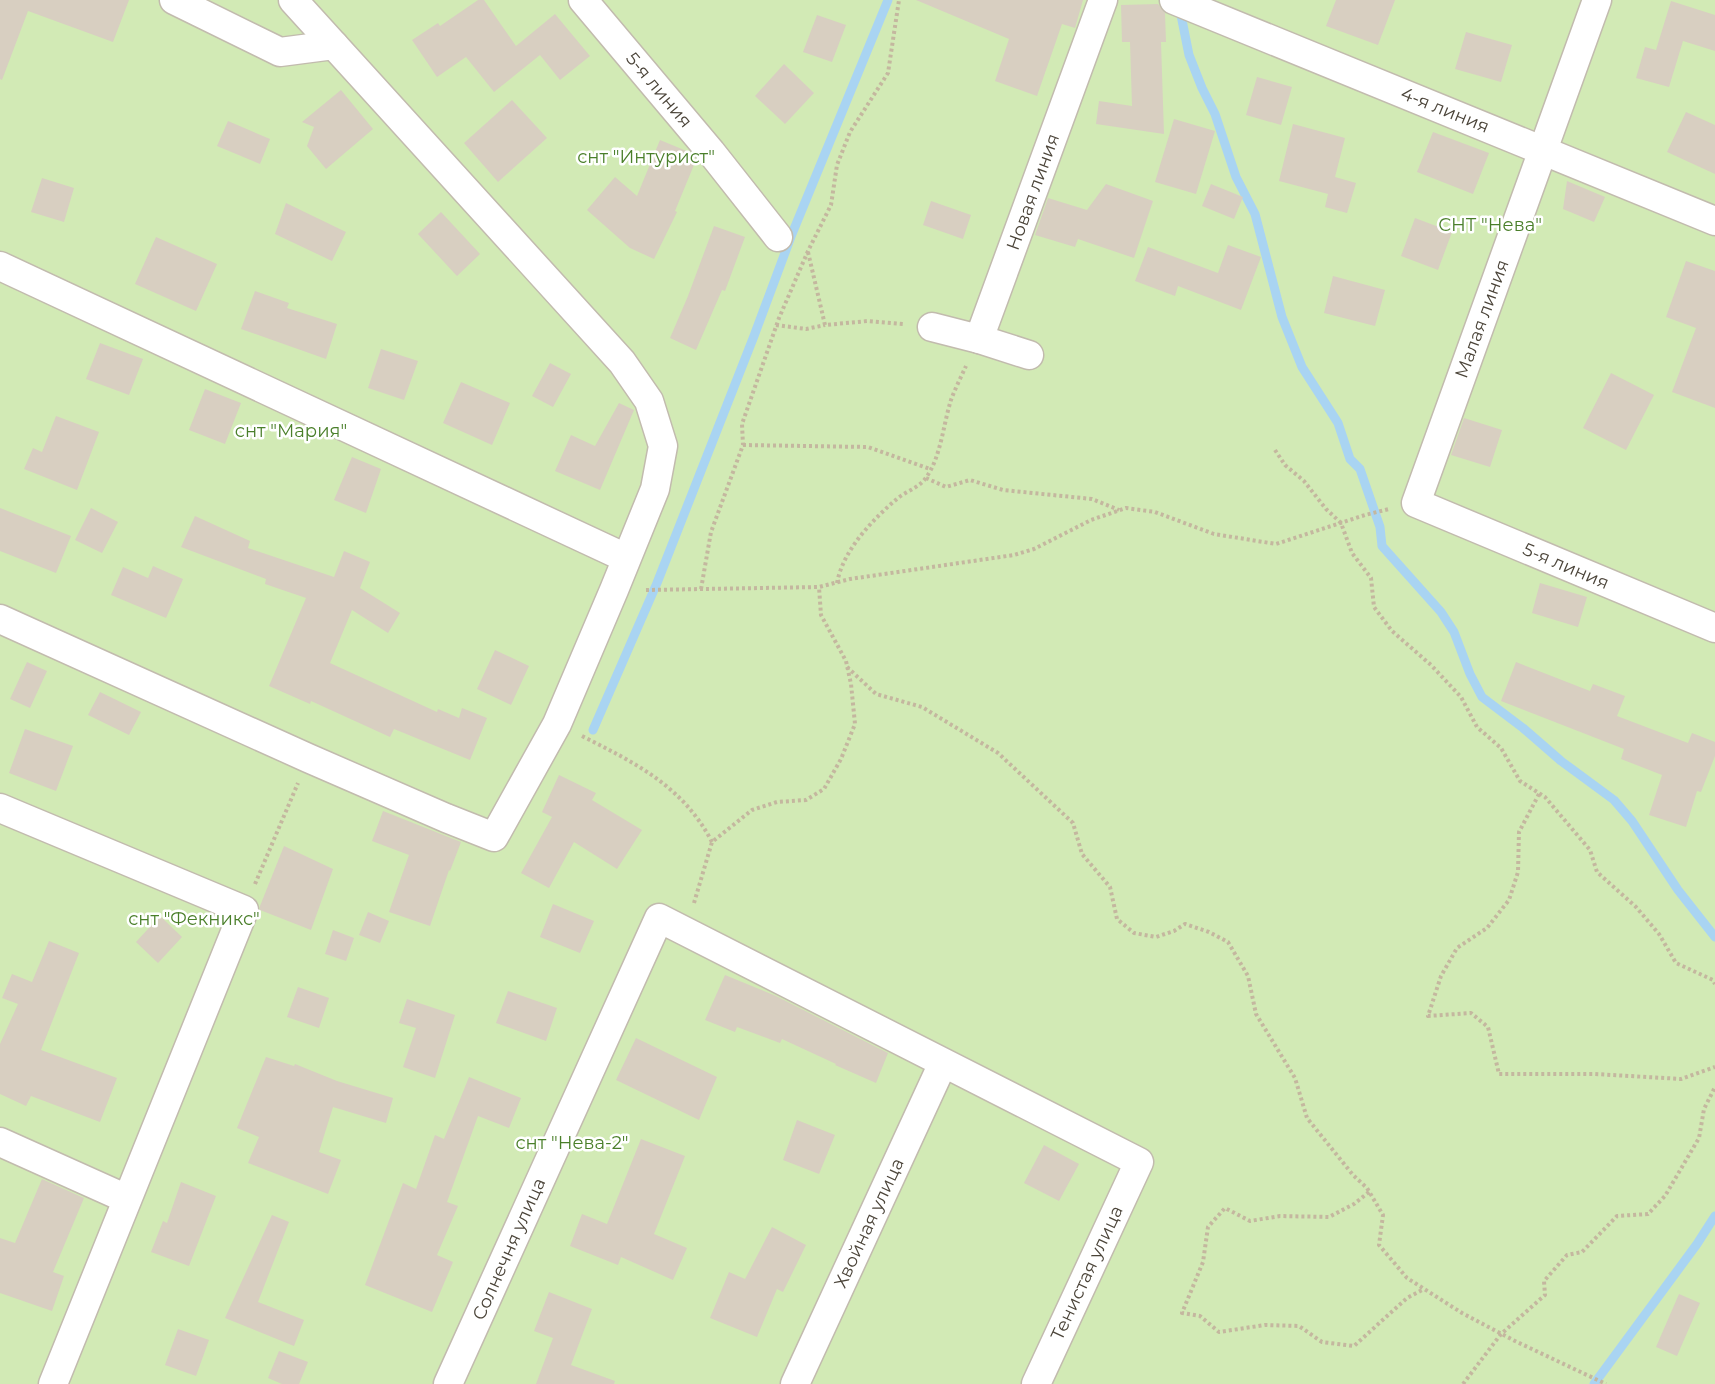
<svg xmlns="http://www.w3.org/2000/svg" width="1715" height="1384" font-family="Montserrat,sans-serif">
	<style>
		.green { fill: #d2eab5 }
		.lines { fill: none; stroke-linecap: round; stroke-linejoin: round }
		.stream { stroke: #a9d4f2; stroke-width: 9 }
		.building { fill: #d8cfc1 }
		.minor-casing { stroke: #c2bbae; stroke-width: 31 }
		.path { stroke: #c4b79f; stroke-width: 4; stroke-dasharray: 3 3; stroke-linecap: butt }
		.minor { stroke: #fff; stroke-width: 28 }
		.labels { text-anchor: middle; stroke-width: 5; stroke-linejoin: round; paint-order: stroke }
		.street-label { font-size: 18px; fill: #4b4439; stroke: #fff }
		.park-label { font-size: 18px; fill: #4a7f2a; stroke: #fff }
	</style>
	<rect width="100%" height="100%" fill="#f6f3ec"/>
	<rect class="green" x="0" y="0" width="1715" height="1384"/>
	<g class="lines">
		<g class="stream">
			<path d="M 1181,15 L 1189,55 L 1202,88 L 1215,114 L 1236,177 L 1255,214 L 1282,317 L 1302,367 L 1338,423 L 1350,459 L 1360,469 L 1380,527 L 1382,546 L 1441,612 L 1454,632 L 1470,674 L 1482,697 L 1523,728 L 1561,761 L 1614,800 L 1632,821 L 1678,890 L 1715,937"/>
			<path d="M 593,730 L 657,583 L 754,336 L 792,234 L 888,0"/>
			<path d="M 1594,1384 L 1697,1244 L 1715,1216"/>
		</g>
	</g>
	<g class="building">
		<path d="M 0,0 L 129,0 L 113,42 L 28,11 L 2,80 L 0,79 Z"/>
		<path d="M 478,0 L 484,0 L 516,46 L 555,14 L 590,56 L 560,80 L 540,55 L 494,92 L 466,57 L 437,77 L 412,40 L 438,23 L 440,26 Z"/>
		<path d="M 916,0 L 1083,0 L 1075,28 L 1062,24 L 1037,96 L 995,81 L 1009,39 Z"/>
		<path d="M 1336,0 L 1395,0 L 1378,45 L 1326,26 Z"/>
		<path d="M 1671,1 L 1715,15 L 1715,51 L 1683,41 L 1669,87 L 1636,78 L 1645,47 L 1656,50 Z"/>
		<path d="M 1158,4 L 1165,13 L 1166,42 L 1161,42 L 1164,134 L 1096,124 L 1099,101 L 1132,106 L 1130,42 L 1122,42 L 1121,5 Z"/>
		<path d="M 817,15 L 846,25 L 832,62 L 803,52 Z"/>
		<path d="M 1466,32 L 1512,45 L 1501,82 L 1455,69 Z"/>
		<path d="M 784,64 L 814,93 L 785,124 L 755,96 Z"/>
		<path d="M 1257,77 L 1292,87 L 1281,125 L 1246,115 Z"/>
		<path d="M 341,90 L 373,129 L 326,169 L 307,146 L 314,127 L 302,122 Z"/>
		<path d="M 512,100 L 547,138 L 498,182 L 464,143 Z"/>
		<path d="M 1686,112 L 1715,125 L 1715,174 L 1667,152 Z"/>
		<path d="M 1174,119 L 1215,131 L 1196,194 L 1155,182 Z"/>
		<path d="M 228,121 L 270,139 L 260,164 L 217,146 Z"/>
		<path d="M 1293,124 L 1345,138 L 1335,177 L 1356,183 L 1347,213 L 1325,207 L 1328,194 L 1279,181 Z"/>
		<path d="M 1433,132 L 1489,153 L 1473,194 L 1417,172 Z"/>
		<path d="M 660,140 L 689,152 L 696,160 L 675,211 L 677,212 L 654,259 L 630,248 L 587,210 L 615,177 L 637,196 Z"/>
		<path d="M 42,178 L 74,188 L 64,222 L 31,212 Z"/>
		<path d="M 1567,181 L 1605,197 L 1594,222 L 1563,209 Z"/>
		<path d="M 1106,184 L 1153,201 L 1134,258 L 1078,239 L 1075,247 L 1035,235 L 1048,198 L 1087,210 Z"/>
		<path d="M 1211,184 L 1243,197 L 1234,219 L 1202,206 Z"/>
		<path d="M 931,201 L 971,215 L 963,239 L 923,225 Z"/>
		<path d="M 286,203 L 346,232 L 332,261 L 275,234 Z"/>
		<path d="M 441,212 L 480,254 L 457,276 L 418,234 Z"/>
		<path d="M 1415,218 L 1452,232 L 1438,270 L 1401,256 Z"/>
		<path d="M 714,226 L 745,237 L 725,291 L 722,290 L 696,350 L 670,338 L 688,296 Z"/>
		<path d="M 156,237 L 217,264 L 196,311 L 135,284 Z"/>
		<path d="M 1228,245 L 1261,257 L 1241,310 L 1178,286 L 1175,296 L 1135,281 L 1148,247 L 1218,273 Z"/>
		<path d="M 1686,261 L 1715,271 L 1715,408 L 1672,392 L 1696,328 L 1666,317 Z"/>
		<path d="M 1333,276 L 1385,290 L 1375,326 L 1324,313 Z"/>
		<path d="M 255,291 L 289,303 L 287,308 L 337,324 L 326,359 L 241,329 Z"/>
		<path d="M 100,343 L 143,359 L 129,395 L 86,379 Z"/>
		<path d="M 381,349 L 418,361 L 404,400 L 368,388 Z"/>
		<path d="M 550,363 L 571,374 L 553,407 L 532,396 Z"/>
		<path d="M 1611,373 L 1654,395 L 1626,450 L 1583,428 Z"/>
		<path d="M 461,382 L 510,403 L 492,445 L 443,423 Z"/>
		<path d="M 205,389 L 241,403 L 225,444 L 189,430 Z"/>
		<path d="M 619,403 L 634,410 L 600,490 L 555,471 L 571,435 L 595,446 Z"/>
		<path d="M 56,416 L 99,432 L 77,490 L 24,469 L 33,448 L 42,452 Z"/>
		<path d="M 1464,418 L 1502,430 L 1490,467 L 1451,455 Z"/>
		<path d="M 352,457 L 381,469 L 366,513 L 334,500 Z"/>
		<path d="M 0,508 L 71,536 L 56,573 L 0,551 Z"/>
		<path d="M 91,508 L 118,522 L 102,553 L 75,540 Z"/>
		<path d="M 195,516 L 250,541 L 248,548 L 334,577 L 344,551 L 370,562 L 360,588 L 400,613 L 388,633 L 352,610 L 330,663 L 437,712 L 438,709 L 459,718 L 462,708 L 487,718 L 470,760 L 394,729 L 390,737 L 311,701 L 310,704 L 269,686 L 306,598 L 265,584 L 266,579 L 181,547 Z"/>
		<path d="M 153,566 L 183,579 L 166,618 L 111,595 L 123,567 L 148,578 Z"/>
		<path d="M 1540,583 L 1587,597 L 1578,627 L 1532,613 Z"/>
		<path d="M 495,650 L 529,666 L 511,705 L 477,689 Z"/>
		<path d="M 27,662 L 47,671 L 30,708 L 10,699 Z"/>
		<path d="M 1516,662 L 1590,691 L 1593,684 L 1625,696 L 1617,716 L 1688,743 L 1692,733 L 1715,742 L 1715,756 L 1701,792 L 1697,791 L 1686,827 L 1649,815 L 1662,775 L 1621,759 L 1624,749 L 1501,701 Z"/>
		<path d="M 100,692 L 141,712 L 129,735 L 88,715 Z"/>
		<path d="M 25,729 L 73,746 L 56,791 L 9,773 Z"/>
		<path d="M 559,775 L 596,793 L 592,800 L 642,830 L 617,869 L 574,842 L 549,888 L 521,873 L 552,817 L 542,812 Z"/>
		<path d="M 383,811 L 461,842 L 450,871 L 449,870 L 430,926 L 389,912 L 409,855 L 372,841 Z"/>
		<path d="M 284,846 L 333,869 L 311,930 L 260,910 L 260,906 Z"/>
		<path d="M 553,904 L 594,921 L 580,953 L 540,937 Z"/>
		<path d="M 368,912 L 389,921 L 380,943 L 359,935 Z"/>
		<path d="M 160,916 L 182,937 L 158,963 L 136,942 Z"/>
		<path d="M 333,930 L 354,938 L 346,961 L 325,954 Z"/>
		<path d="M 49,941 L 79,953 L 41,1050 L 117,1078 L 100,1122 L 31,1096 L 26,1106 L 0,1094 L 0,1044 L 18,1004 L 2,998 L 12,974 L 32,982 Z"/>
		<path d="M 725,975 L 776,996 L 888,1053 L 876,1083 L 835,1065 L 836,1064 L 782,1039 L 780,1043 L 737,1027 L 735,1032 L 705,1020 Z"/>
		<path d="M 298,987 L 329,998 L 319,1028 L 287,1017 Z"/>
		<path d="M 508,991 L 557,1008 L 546,1041 L 496,1023 Z"/>
		<path d="M 407,999 L 455,1015 L 435,1078 L 403,1067 L 416,1028 L 399,1023 Z"/>
		<path d="M 636,1038 L 717,1077 L 699,1120 L 616,1080 Z"/>
		<path d="M 266,1057 L 294,1066 L 295,1064 L 337,1081 L 393,1098 L 386,1123 L 333,1107 L 319,1152 L 341,1160 L 328,1194 L 248,1163 L 259,1137 L 237,1128 Z"/>
		<path d="M 469,1077 L 521,1098 L 509,1128 L 478,1116 L 447,1202 L 458,1206 L 437,1255 L 453,1262 L 432,1312 L 365,1285 L 403,1183 L 416,1189 L 435,1135 L 444,1139 Z"/>
		<path d="M 797,1120 L 835,1135 L 819,1174 L 783,1160 Z"/>
		<path d="M 641,1139 L 685,1156 L 654,1234 L 687,1248 L 673,1280 L 621,1257 L 618,1265 L 570,1246 L 582,1214 L 607,1224 Z"/>
		<path d="M 1044,1145 L 1079,1164 L 1059,1201 L 1024,1183 Z"/>
		<path d="M 42,1179 L 84,1198 L 53,1272 L 64,1276 L 52,1311 L 0,1293 L 0,1238 L 15,1243 Z"/>
		<path d="M 181,1182 L 216,1196 L 189,1266 L 151,1252 L 163,1221 L 167,1223 Z"/>
		<path d="M 272,1215 L 289,1222 L 258,1302 L 304,1320 L 294,1346 L 225,1318 Z"/>
		<path d="M 772,1227 L 806,1245 L 783,1292 L 777,1289 L 757,1337 L 710,1318 L 729,1272 L 745,1279 Z"/>
		<path d="M 549,1292 L 592,1309 L 571,1365 L 615,1381 L 614,1384 L 536,1384 L 553,1338 L 534,1331 Z"/>
		<path d="M 1679,1294 L 1700,1303 L 1677,1356 L 1656,1347 Z"/>
		<path d="M 178,1329 L 209,1340 L 196,1376 L 165,1365 Z"/>
		<path d="M 279,1351 L 308,1362 L 299,1384 L 282,1384 L 268,1378 Z"/>
	</g>
	<g class="lines">
		<defs>
			<g id="minor">
				<path d="M 174,0 L 280,52 L 334,45"/>
				<path d="M 583,0 L 711,152 L 778,237"/>
				<path d="M 1174,0 L 1715,221"/>
				<path d="M 1597,0 L 1416,503 L 1715,628"/>
				<path d="M 0,266 L 626,558"/>
				<path d="M 932,327 L 979,339 L 1103,0"/>
				<path d="M 979,339 L 1029,355"/>
				<path d="M 0,619 L 308,758 L 446,818 L 494,837 L 557,724 L 614,590 L 655,489 L 663,446 L 649,401 L 622,362 L 293,0"/>
				<path d="M 0,808 L 244,910 L 53,1384"/>
				<path d="M 0,1142 L 127,1199"/>
				<path d="M 448,1384 L 659,918 L 1139,1162 L 1036,1384"/>
				<path d="M 795,1384 L 943,1063"/>
			</g>
		</defs>
		<use href="#minor" class="minor-casing"/>
		<g class="path">
			<path d="M 808,252 L 825,325 L 868,321 L 904,324"/>
			<path d="M 776,325 L 806,329 L 825,325"/>
			<path d="M 743,445 L 868,447 L 930,469"/>
			<path d="M 1275,450 L 1285,465 L 1304,481 L 1326,509 L 1341,523 L 1352,553 L 1371,578 L 1374,607 L 1392,631 L 1431,665 L 1461,697 L 1477,727 L 1501,748 L 1520,781 L 1545,797 L 1590,850 L 1597,872 L 1636,907 L 1659,934 L 1676,963 L 1713,980 L 1715,984"/>
			<path d="M 926,478 L 946,487 L 970,480 L 1003,490 L 1092,499 L 1119,510"/>
			<path d="M 837,583 C 843,550 873,519 898,498 C 907,491 918,488 925,479 C 941,458 943,425 951,400 C 955,389 961,377 966,366"/>
			<path d="M 701,589 L 711,532 L 743,445 L 742,424 L 779,318 L 808,251 L 831,205 L 837,165 L 850,132 L 888,73 L 899,0"/>
			<path d="M 646,590 L 819,587 L 850,579 L 1014,555 L 1034,549 L 1091,520 L 1126,508 L 1155,512 L 1214,534 L 1276,544 L 1365,515 L 1389,509"/>
			<path d="M 847,667 L 876,694 L 922,707 L 998,753 L 1073,823 L 1082,854 L 1110,887 L 1117,919 L 1134,933 L 1156,937 L 1174,931 L 1185,924 L 1209,932 L 1228,942 L 1248,976 L 1256,1014 L 1295,1078 L 1307,1118 L 1353,1175 L 1367,1188 L 1383,1215 L 1379,1245 L 1407,1278 L 1462,1313 L 1515,1341 L 1606,1384"/>
			<path d="M 582,736 C 635,763 683,786 712,842"/>
			<path d="M 1539,794 L 1519,832 L 1518,872 L 1509,900 L 1487,928 L 1457,948 L 1441,976 L 1428,1016 L 1471,1013 L 1488,1027 L 1499,1074 L 1595,1074 L 1681,1079 L 1715,1067"/>
			<path d="M 255,884 L 298,783"/>
			<path d="M 694,903 L 712,842 L 752,810 L 777,802 L 806,800 L 824,789 L 841,759 L 855,724 L 851,684 L 846,661 L 821,615 L 819,587"/>
			<path d="M 1369,1192 L 1354,1204 L 1329,1217 L 1280,1216 L 1250,1221 L 1225,1208 L 1208,1227 L 1203,1262 L 1182,1313 L 1200,1316 L 1219,1332 L 1265,1325 L 1299,1326 L 1322,1342 L 1354,1346 L 1407,1298 L 1424,1289"/>
			<path d="M 1463,1384 L 1501,1334 L 1545,1295 L 1544,1281 L 1567,1255 L 1582,1252 L 1617,1216 L 1648,1214 L 1665,1196 L 1699,1138 L 1704,1109 L 1715,1087"/>
		</g>
		<use href="#minor" class="minor"/>
	</g>
	<g class="labels">
		<g class="street-label">
			<text transform="translate(659 90) rotate(50)" y="6">5-я линия</text>
			<text transform="translate(1445 110) rotate(22)" y="6">4-я линия</text>
			<text transform="translate(1033 192) rotate(-70)" y="6">Новая линия</text>
			<text transform="translate(1482 319) rotate(-70)" y="6">Малая линия</text>
			<text transform="translate(1566 566) rotate(23)" y="6">5-я линия</text>
			<text transform="translate(869 1223) rotate(-65)" y="6">Хвойная улица</text>
			<text transform="translate(509 1249) rotate(-66)" y="6">Солнечня улица</text>
			<text transform="translate(1087 1273) rotate(-65)" y="6">Тенистая улица</text>
		</g>
		<g class="park-label">
			<text x="646" y="163">снт "Интурист"</text>
			<text x="1490" y="231">СНТ "Нева"</text>
			<text x="291" y="437">снт "Мария"</text>
			<text x="194" y="925">снт "Фекникс"</text>
			<text x="572" y="1149">снт "Нева-2"</text>
		</g>
	</g>
</svg>
